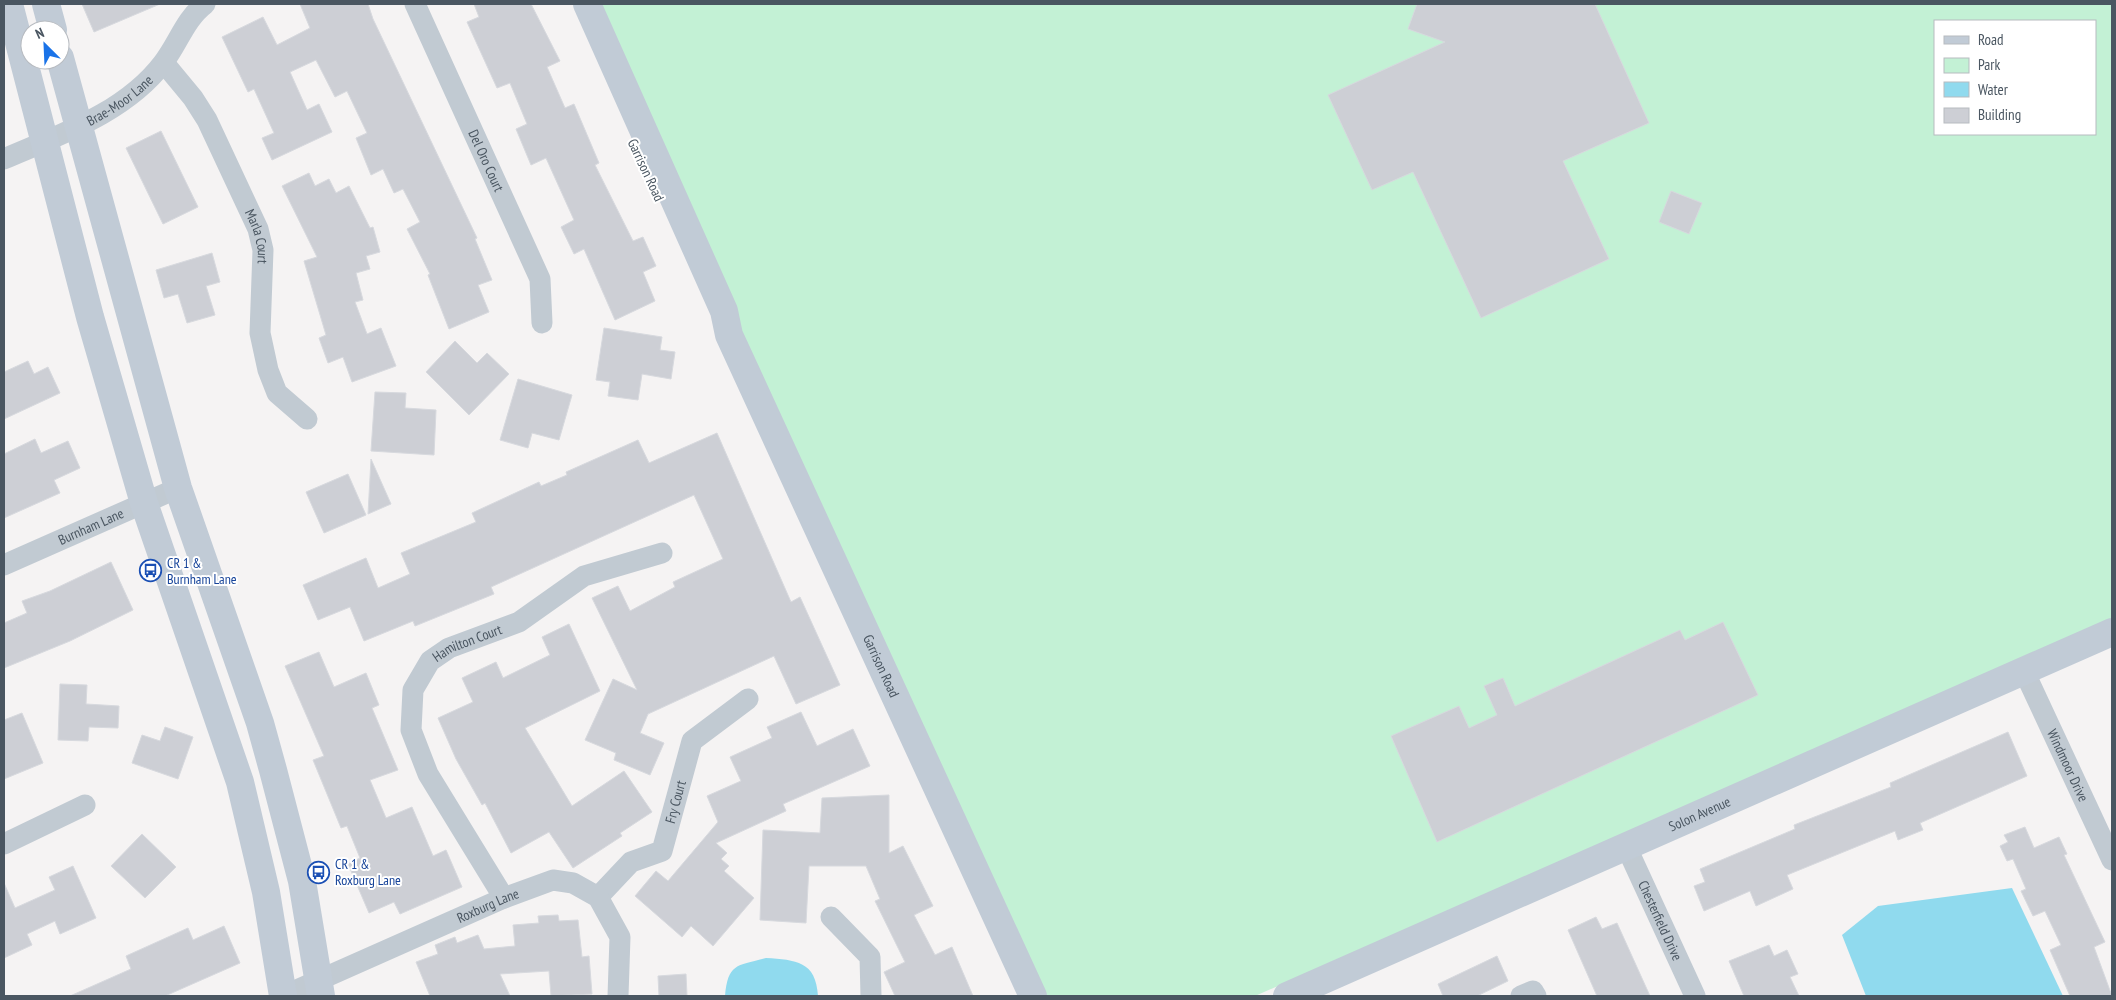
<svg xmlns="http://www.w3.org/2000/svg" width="2116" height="1000" font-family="'PT Sans Narrow',sans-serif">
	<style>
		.green { fill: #c3f1d5; fill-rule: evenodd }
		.water { fill: #90daee }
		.building { fill: #cdcfd5; stroke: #d7d9de }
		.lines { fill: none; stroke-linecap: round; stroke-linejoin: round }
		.street { stroke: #c1cad2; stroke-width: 21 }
		.secondary { stroke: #c1cbd6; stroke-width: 28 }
		.labels { text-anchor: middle; stroke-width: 4; stroke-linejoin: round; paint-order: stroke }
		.street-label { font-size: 14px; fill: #4a5661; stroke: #fff }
		.transit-label { font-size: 14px; fill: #164399; stroke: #fff; text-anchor: start }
	</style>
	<rect width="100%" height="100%" fill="#f5f3f3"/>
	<path class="green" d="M 598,4 L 2112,4 L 2112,619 L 1255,996 L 1044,996 L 742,338 ZM 1935,21 L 2095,21 L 2095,134 L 1935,134 Z"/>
	<g class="water">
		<path d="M 2012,888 L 2063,996 L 1866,996 L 1842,935 L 1878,906 Z"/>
		<path d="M 766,958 C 796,960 816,961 818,996 L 725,996 C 728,963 737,966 766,958 Z"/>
	</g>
	<g class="building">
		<path d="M 82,4 L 160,4 L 94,32 Z"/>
		<path d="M 300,4 L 368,4 L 373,19 L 477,238 L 475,239 L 492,280 L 478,285 L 489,312 L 449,329 L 428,275 L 430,274 L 407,229 L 420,222 L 403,189 L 394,193 L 383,169 L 371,175 L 356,138 L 367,133 L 347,91 L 335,97 L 316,60 L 290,72 L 307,110 L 319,104 L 332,132 L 272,160 L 262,138 L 274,133 L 254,89 L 248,92 L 222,37 L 263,17 L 277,45 L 310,28 Z"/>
		<path d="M 474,4 L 531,4 L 560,61 L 547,67 L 565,108 L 574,104 L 599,163 L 595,165 L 633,241 L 643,237 L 656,266 L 643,272 L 655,301 L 615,320 L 584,249 L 574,254 L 561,227 L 574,220 L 546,158 L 531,165 L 516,129 L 527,124 L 510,83 L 497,88 L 467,22 L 479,17 Z"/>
		<path d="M 1417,4 L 1595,4 L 1649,123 L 1563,161 L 1609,259 L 1481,318 L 1413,172 L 1372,190 L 1328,95 L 1445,42 L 1408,29 Z"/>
		<path d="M 161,131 L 198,207 L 163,224 L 126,148 Z"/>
		<path d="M 309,173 L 315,186 L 329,179 L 336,193 L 349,186 L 370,228 L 373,227 L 380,252 L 366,256 L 370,269 L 356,273 L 363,300 L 355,302 L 367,334 L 381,328 L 396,366 L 352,382 L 343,357 L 328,363 L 319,338 L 326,335 L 304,261 L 317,257 L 282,186 Z"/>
		<path d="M 1671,191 L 1702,203 L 1689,234 L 1659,222 Z"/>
		<path d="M 212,253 L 220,282 L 206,286 L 215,315 L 187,323 L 178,294 L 164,298 L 156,270 Z"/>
		<path d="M 604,328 L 662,337 L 660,350 L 675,352 L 671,379 L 642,374 L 638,400 L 608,396 L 610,382 L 596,380 Z"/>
		<path d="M 455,341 L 477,363 L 487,353 L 509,374 L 469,415 L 426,372 Z"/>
		<path d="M 28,361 L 34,374 L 48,367 L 60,393 L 4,419 L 4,372 Z"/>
		<path d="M 518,379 L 572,395 L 559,440 L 532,433 L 528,448 L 500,440 Z"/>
		<path d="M 375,392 L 406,393 L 405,408 L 436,410 L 434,455 L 371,451 Z"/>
		<path d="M 717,433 L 791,602 L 800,597 L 840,685 L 796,704 L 774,656 L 648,714 L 640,733 L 664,743 L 650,775 L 614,760 L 616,753 L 585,740 L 613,679 L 637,690 L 592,598 L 618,586 L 630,611 L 675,587 L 673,582 L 723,559 L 694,495 L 491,587 L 494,594 L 415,626 L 413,621 L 364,641 L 350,607 L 318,620 L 303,585 L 366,558 L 378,588 L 410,574 L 401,553 L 476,522 L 472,513 L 539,482 L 541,486 L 567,475 L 566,472 L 638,440 L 649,463 Z"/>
		<path d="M 35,439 L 41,453 L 68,441 L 80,468 L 54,480 L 60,493 L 4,518 L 4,454 Z"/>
		<path d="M 371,459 L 391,504 L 368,514 Z"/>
		<path d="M 348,474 L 366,515 L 324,533 L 306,492 Z"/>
		<path d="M 111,562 L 133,610 L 70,641 L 4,668 L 4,623 L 27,613 L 22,601 L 50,591 Z"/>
		<path d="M 1723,622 L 1758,695 L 1437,842 L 1391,736 L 1459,706 L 1469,728 L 1497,715 L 1484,686 L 1503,678 L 1515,706 L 1680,630 L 1685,640 Z"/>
		<path d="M 569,624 L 600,691 L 525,728 L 572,806 L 624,771 L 652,812 L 620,833 L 622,836 L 573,868 L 549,832 L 511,853 L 485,803 L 482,805 L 456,759 L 438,718 L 473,702 L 462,678 L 496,662 L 503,678 L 550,655 L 542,637 Z"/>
		<path d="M 319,652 L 334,687 L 366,673 L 379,705 L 372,708 L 398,770 L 370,780 L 386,818 L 412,807 L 433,856 L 446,850 L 462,887 L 400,914 L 394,902 L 369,913 L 348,864 L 360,858 L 347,826 L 341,828 L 313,760 L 324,756 L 285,666 Z"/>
		<path d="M 60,684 L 87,685 L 86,704 L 119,706 L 118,728 L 89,727 L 88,741 L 58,740 Z"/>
		<path d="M 801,712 L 817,746 L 853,729 L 870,766 L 783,804 L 786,811 L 716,843 L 727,853 L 721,859 L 729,866 L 724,871 L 754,898 L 713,946 L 691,926 L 682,937 L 635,896 L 656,871 L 668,881 L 718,822 L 707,796 L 741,781 L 730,757 L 772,738 L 767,727 Z"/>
		<path d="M 22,713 L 43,763 L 4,779 L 4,720 Z"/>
		<path d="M 165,727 L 193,737 L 178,779 L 132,763 L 142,735 L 160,741 Z"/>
		<path d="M 2008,732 L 2027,776 L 1920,823 L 1923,830 L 1898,840 L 1895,831 L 1787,875 L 1793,889 L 1756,906 L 1750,891 L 1704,911 L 1694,886 L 1705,882 L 1700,869 L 1795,829 L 1794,825 L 1891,787 L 1890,783 Z"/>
		<path d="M 889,795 L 889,853 L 903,846 L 933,906 L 914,915 L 935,955 L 952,947 L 973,996 L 895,996 L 884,972 L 905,962 L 875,901 L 880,899 L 866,866 L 809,866 L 806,923 L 760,920 L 763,830 L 820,833 L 822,798 Z"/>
		<path d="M 2025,827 L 2034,848 L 2059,837 L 2067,854 L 2064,855 L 2105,942 L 2094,947 L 2112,996 L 2070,996 L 2050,950 L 2061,945 L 2045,911 L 2033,916 L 2021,891 L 2026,889 L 2013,859 L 2007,861 L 2000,846 L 2008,842 L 2004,835 Z"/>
		<path d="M 142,834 L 176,867 L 145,898 L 111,866 Z"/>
		<path d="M 73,866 L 96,918 L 60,934 L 55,921 L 27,934 L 32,945 L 4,958 L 4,883 L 15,908 L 55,890 L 49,877 Z"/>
		<path d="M 558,915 L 559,921 L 578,920 L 582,957 L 589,956 L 592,994 L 551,996 L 549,971 L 500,974 L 510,996 L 430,996 L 416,962 L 438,954 L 435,945 L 455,937 L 457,943 L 478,935 L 484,949 L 515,946 L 513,925 L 539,923 L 538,916 Z"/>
		<path d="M 1596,917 L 1602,929 L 1617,923 L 1650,996 L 1597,996 L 1568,930 Z"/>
		<path d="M 224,926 L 240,963 L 165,996 L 70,996 L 131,969 L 126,956 L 188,928 L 193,940 Z"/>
		<path d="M 1769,945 L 1774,956 L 1787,950 L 1798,974 L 1790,977 L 1799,996 L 1744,996 L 1729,961 Z"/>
		<path d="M 1497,956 L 1508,981 L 1477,996 L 1443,996 L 1438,984 Z"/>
		<path d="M 686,974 L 687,996 L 659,996 L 658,976 Z"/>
	</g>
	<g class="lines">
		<g class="street">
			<path id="s1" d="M 415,4 L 540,279 L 542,323"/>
			<path id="s2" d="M 164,63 L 193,98 L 207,120 L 258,229 L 263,250 L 260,333 L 268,370 L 277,393 L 307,419"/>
			<path id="s3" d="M 4,159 C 59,135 125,113 163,63 C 178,44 185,19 205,4"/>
			<path id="s4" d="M 4,565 L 178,488"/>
			<path id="s5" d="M 2024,671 L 2112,860"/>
			<path d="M 4,844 L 85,805"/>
			<path id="s6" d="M 1626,846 L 1695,996"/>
			<path id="s7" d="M 598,897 L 631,862 L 662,851 L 692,741 L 748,699"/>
			<path id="s8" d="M 504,898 L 428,774 L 411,730 L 413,690 L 430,661 L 449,648 L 519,622 L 584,576 L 662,553"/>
			<path d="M 831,917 L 870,957 L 871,996"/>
			<path id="s9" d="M 283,996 L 504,898 L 553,880 L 573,883 L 598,897 L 620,937 L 618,996"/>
			<path d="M 1521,996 L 1533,991 L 1536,996"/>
		</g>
		<g class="secondary">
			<path d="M 9,4 L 90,317 L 144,503 L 240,782 L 266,892 L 283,996"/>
			<path d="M 46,4 L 53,30"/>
			<path id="s10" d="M 587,4 L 724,311 L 729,335 L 1033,996"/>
			<path d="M 60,58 L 178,488 L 260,723 L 273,770 L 302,881 L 321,996"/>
			<path id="s11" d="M 1287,996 L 2112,632"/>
		</g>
	</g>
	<defs>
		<symbol id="bus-ring" viewBox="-11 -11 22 22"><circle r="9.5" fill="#fff" stroke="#1a4fb4" stroke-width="1.5"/><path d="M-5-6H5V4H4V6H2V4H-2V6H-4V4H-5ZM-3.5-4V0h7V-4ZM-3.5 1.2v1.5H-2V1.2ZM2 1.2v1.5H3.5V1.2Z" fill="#1a4fb4"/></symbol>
	</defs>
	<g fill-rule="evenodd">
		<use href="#bus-ring" x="138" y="558" width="25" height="25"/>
		<use href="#bus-ring" x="306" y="860" width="25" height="25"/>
	</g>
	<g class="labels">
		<g class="street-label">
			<text dy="5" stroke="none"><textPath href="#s3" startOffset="130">Brae-Moor Lane</textPath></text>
			<text dy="5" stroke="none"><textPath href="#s1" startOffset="172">Del Oro Court</textPath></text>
			<text transform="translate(646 170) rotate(65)" y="5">Garrison Road</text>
			<text dy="5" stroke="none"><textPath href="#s2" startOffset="199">Marla Court</textPath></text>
			<text dy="5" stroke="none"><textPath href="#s4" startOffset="95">Burnham Lane</textPath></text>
			<text dy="5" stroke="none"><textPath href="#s8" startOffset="308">Hamilton Court</textPath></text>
			<text dy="5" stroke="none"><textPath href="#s10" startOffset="725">Garrison Road</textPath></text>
			<text dy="5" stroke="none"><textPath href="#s5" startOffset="104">Windmoor Drive</textPath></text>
			<text dy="5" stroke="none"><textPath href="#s7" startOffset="132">Fry Court</textPath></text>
			<text dy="5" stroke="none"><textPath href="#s11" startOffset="451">Solon Avenue</textPath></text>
			<text dy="5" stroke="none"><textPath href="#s9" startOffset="224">Roxburg Lane</textPath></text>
			<text dy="5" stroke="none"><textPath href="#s6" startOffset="82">Chesterfield Drive</textPath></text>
		</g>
		<g class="transit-label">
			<text x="167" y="568">CR 1 &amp;<tspan x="167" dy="16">Burnham Lane</tspan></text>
			<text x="335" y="869">CR 1 &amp;<tspan x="335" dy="16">Roxburg Lane</tspan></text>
		</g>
	</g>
	<rect width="2116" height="1000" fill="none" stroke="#4a5661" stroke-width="10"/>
	<rect x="1934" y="20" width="162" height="115" fill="#ffffff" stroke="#b7bbc0"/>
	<rect x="1944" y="36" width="25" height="8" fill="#c1cbd6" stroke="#b7bbc0"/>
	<text x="1978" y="45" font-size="15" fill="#4a5661">Road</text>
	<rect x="1944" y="58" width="25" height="15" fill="#c3f1d5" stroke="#b7bbc0"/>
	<text x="1978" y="70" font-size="15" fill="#4a5661">Park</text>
	<rect x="1944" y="82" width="25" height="15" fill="#90daee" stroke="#b7bbc0"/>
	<text x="1978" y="95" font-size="15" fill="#4a5661">Water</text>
	<rect x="1944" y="108" width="25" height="15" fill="#cdcfd5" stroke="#b7bbc0"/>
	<text x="1978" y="120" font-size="15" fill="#4a5661">Building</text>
	<g transform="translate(45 45) rotate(336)"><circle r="24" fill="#ffffff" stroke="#b7bbc0"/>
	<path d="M0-4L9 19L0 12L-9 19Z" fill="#1a73e8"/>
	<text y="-8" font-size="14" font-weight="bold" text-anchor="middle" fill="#4a5661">N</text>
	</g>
</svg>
